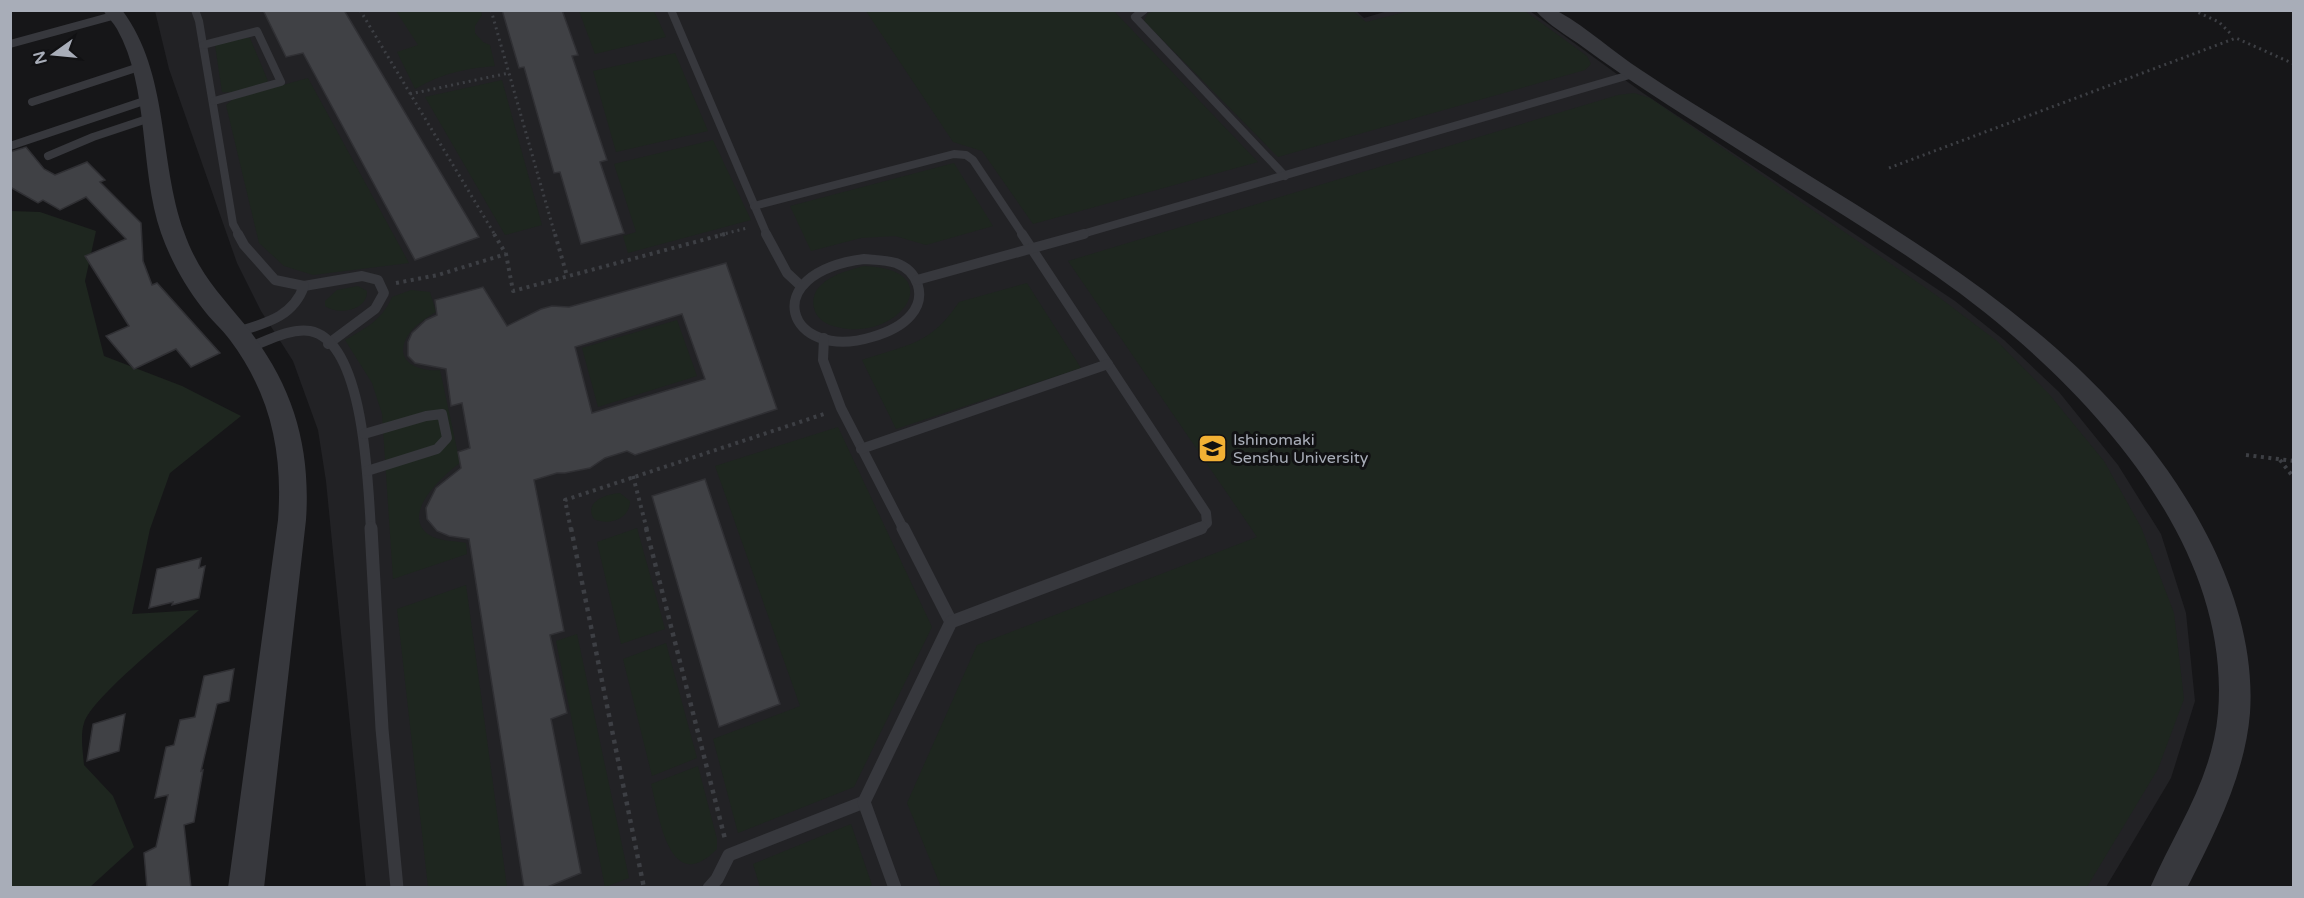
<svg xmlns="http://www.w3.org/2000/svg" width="2304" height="898" font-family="'Varela Round',sans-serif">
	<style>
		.built { fill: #222225 }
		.green { fill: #1e261f }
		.building { fill: #404145; stroke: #303034; stroke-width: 1.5; fill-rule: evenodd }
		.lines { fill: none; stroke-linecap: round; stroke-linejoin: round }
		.path-far2 { stroke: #3d3f44; stroke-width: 3; stroke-dasharray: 2 4; stroke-linecap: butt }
		.path-far1 { stroke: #3d3f44; stroke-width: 4; stroke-dasharray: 3 4.5; stroke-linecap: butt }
		.path { stroke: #3d3f44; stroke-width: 4.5; stroke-dasharray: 4 5; stroke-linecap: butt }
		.service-far2 { stroke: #37383d; stroke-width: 8 }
		.service-far1 { stroke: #37383d; stroke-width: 10 }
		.service { stroke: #37383d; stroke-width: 13 }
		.tertiary { fill: #37383d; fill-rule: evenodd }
		.labels { text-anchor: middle; stroke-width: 6; stroke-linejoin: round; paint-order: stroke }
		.poi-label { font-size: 16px; fill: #a8adb8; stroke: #111113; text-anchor: start }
	</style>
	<rect width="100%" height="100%" fill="#161618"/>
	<path class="built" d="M 1355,10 L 1364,18 L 1391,10 L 1530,11 L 1643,93 L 1955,301 L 2004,340 L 2059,392 L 2118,465 L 2161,534 L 2186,613 L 2195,701 L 2171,778 L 2106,887 L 366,887 L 326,481 L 318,430 L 293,361 L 261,311 L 237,263 L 169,69 L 155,11 Z"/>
	<g class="green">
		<path d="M 396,11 L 481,11 L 482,15 L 475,26 L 475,33 L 483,42 L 490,45 L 495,66 C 463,69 443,73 415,89 L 397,52 L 418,45 Z"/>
		<path d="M 579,11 L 654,11 L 666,37 L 595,54 Z"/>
		<path d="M 866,11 L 1114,11 L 1258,162 L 1033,224 L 982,151 L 953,142 Z"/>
		<path d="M 1157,11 L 1353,11 L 1366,22 L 1409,11 L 1525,11 L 1587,56 L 1591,64 L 1585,70 L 1278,157 L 1144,21 L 1148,13 Z"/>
		<path d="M 240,38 L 250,38 L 268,81 C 256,90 237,93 222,92 L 215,45 Z"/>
		<path d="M 675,53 L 708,131 L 616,152 L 593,71 Z"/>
		<path d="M 308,78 L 409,263 L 313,275 L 284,266 L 259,243 L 226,105 L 233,99 Z"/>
		<path d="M 502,80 L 542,225 L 505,235 L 425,97 Z"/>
		<path d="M 1634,93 L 1650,98 L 1936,295 L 1997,341 L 2049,394 L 2104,461 L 2141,527 L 2174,613 L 2184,699 L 2158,769 L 2087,887 L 941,887 L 907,803 L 977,645 L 1257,537 L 1068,261 L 1618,95 Z"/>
		<path d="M 713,140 L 751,220 L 628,253 L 623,236 L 636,232 L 614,164 Z"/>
		<path d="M 954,163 L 993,226 L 926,245 L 895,236 L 861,238 L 811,251 L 790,206 Z"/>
		<path d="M 11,211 L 40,212 L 96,231 L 85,281 L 104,356 L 182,386 L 241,416 L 170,473 L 150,529 L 132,614 L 199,610 C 175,632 92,697 84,723 C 80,735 83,753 84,765 L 113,796 L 134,847 L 90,887 L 11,888 Z"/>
		<path d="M 864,266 C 951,269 900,343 837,327 C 827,325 816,319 814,308 C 808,281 844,271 864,266 Z"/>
		<path d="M 1027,283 L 1081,368 L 896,429 L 862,360 C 909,344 930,345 959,302 Z"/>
		<path d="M 358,286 L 367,291 C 368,310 338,316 325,306 L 325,301 L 337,290 Z"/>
		<path d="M 411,290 L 430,292 L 436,312 C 426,318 413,326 407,337 C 393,362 419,372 440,370 L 460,463 C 442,476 396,518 433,537 C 442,541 456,541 466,543 L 467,554 L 393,579 L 382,414 L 372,383 L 345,340 C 366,328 382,320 392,297 Z"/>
		<path d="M 677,320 L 697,376 L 598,407 L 582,348 Z"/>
		<path d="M 838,427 L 932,627 L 854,787 L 738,833 L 713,739 L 800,706 L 715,466 Z"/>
		<path d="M 620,493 L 630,501 C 630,519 609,526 594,519 C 583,502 606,494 620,493 Z"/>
		<path d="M 637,528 L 665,629 L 621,644 L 597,542 Z"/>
		<path d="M 466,585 L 507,887 L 428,887 L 397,609 Z"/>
		<path d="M 577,634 L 629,878 L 605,887 L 556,641 Z"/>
		<path d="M 666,643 L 697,758 L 652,776 L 623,659 Z"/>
		<path d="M 698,766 L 717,839 L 717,849 C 669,898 659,815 651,784 Z"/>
		<path d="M 851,824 L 872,885 L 867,888 L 760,887 L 753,864 Z"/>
	</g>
	<g class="building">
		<path d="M 263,10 L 344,10 L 479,237 L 415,260 L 303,53 L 286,57 Z"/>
		<path d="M 502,10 L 562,10 L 578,55 L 572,56 L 607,160 L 600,162 L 624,233 L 581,244 L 560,172 L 554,173 L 524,67 L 519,68 Z"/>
		<path d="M 26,147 L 44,169 L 55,175 L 87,162 L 105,180 L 100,182 L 141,223 L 143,261 L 152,285 L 157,283 L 220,353 L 191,367 L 176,349 L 134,369 L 106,336 L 129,326 L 85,256 L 126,239 L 86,197 L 60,210 L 43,200 L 38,203 L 10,187 L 10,152 Z"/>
		<path d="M 726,263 L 777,409 L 635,455 L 627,451 L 605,458 L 590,468 L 565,473 L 557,473 L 534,480 L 564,631 L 550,635 L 567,713 L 551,719 L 581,873 L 545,888 L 524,888 L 469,539 L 449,536 L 437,531 L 427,519 L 426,508 L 436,488 L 461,468 L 458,452 L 470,448 L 462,403 L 451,406 L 446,369 L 415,363 L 408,356 L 408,342 L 412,333 L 426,320 L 437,315 L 435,300 L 483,287 L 507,326 L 541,309 L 552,306 L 569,307 ZM 682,314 L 705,379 L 592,413 L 575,347 Z"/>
		<path d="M 705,479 L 780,704 L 719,727 L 652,496 Z"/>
		<path d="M 201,558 L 199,568 L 205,566 L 199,598 L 172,605 L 173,602 L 149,608 L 157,569 Z"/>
		<path d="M 234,669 L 229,701 L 217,704 L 201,771 L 203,770 L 194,822 L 184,825 L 191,888 L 147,888 L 144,853 L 156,847 L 168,795 L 155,798 L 166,747 L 174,745 L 180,720 L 195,717 L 204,676 Z"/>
		<path d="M 125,714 L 119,751 L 87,761 L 93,724 Z"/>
	</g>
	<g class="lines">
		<g class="path-far2">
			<path d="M 360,10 L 495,235"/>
			<path d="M 491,10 L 555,235"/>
			<path d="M 2193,10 L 2219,22 L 2231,34"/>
			<path d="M 410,94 L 509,73"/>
			<path d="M 1889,168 L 2236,38 L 2294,64"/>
			<path d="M 720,235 L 747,228"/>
		</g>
		<g class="path-far1">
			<path d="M 494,234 L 506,254 L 513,291 L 725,234"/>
			<path d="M 555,234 L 567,276"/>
			<path d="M 396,283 L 438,275 L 506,254"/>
			<path d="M 2246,455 L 2294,461"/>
			<path d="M 2280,460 L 2294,478"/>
			<path d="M 633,476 L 647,530"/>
			<path d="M 571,530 L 565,500 L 827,413"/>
		</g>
		<g class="path">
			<path d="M 571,528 L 644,888"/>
			<path d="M 646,528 L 725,839"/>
		</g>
		<g class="service-far2">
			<path d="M 195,10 L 199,21 L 233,224 L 239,235"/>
			<path d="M 671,10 L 767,235"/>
			<path d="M 1144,10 L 1135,17 L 1285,176"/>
			<path d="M 10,44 L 116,15"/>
			<path d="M 203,45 L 257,31 L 281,82 L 214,101"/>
			<path d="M 32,102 L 139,67"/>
			<path d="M 10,146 L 147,100"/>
			<path d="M 48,156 L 93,137 L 150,118"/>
			<path d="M 754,206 L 954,154 L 966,155 L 973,160 L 1023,235"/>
			<path d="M 1079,235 L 1633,74"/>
		</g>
		<g class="service-far1">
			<path d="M 766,234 L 787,273 L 801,286"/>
			<path d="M 1022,234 L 1206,513 L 1207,523 L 1199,530"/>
			<path d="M 864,259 C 875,260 886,260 896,263 C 918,271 927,296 911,315 C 901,327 886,333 872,337 C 787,363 755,273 864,259 Z"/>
			<path d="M 917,280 L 1084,234"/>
			<path d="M 304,286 L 362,276 L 378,280 L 384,293 L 375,309 L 328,344"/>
			<path d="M 237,332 C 266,323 293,317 304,286 L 275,280 L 244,245 L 238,234"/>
			<path d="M 824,338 L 823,360 L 841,408 L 904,530"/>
			<path d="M 248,348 C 267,341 289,328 310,331 C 365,341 368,487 371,530"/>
			<path d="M 364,434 L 426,416 L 442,414 L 447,438 L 437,449 L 367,471"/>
			<path d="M 861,449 L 1108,364"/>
		</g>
		<g class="service">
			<path d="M 371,528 L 382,729 L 397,888"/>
			<path d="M 903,528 L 951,622"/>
			<path d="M 709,888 L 717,879 L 729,855 L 864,802"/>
			<path d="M 895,888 L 864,802 L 951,622 L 1201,528"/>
		</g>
		<g class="tertiary">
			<path d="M 103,10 L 122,10 C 170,74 158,160 184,232 C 199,274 219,293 246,326 C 293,385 311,446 306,520 L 264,888 L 228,888 L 278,520 C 283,453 271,395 230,340 C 222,329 211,320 203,309 C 185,286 171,261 161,233 C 139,169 150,88 117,29 C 113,22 107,17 103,10 Z"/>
			<path d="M 1535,10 C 1543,10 1553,9 1559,12 C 1588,28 1613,52 1641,70 C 1675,93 1711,114 1746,136 C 1921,246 2117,352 2212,545 C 2237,597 2254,654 2250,713 C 2245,775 2215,833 2187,888 L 2150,888 C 2176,828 2212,780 2218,713 C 2233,534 2071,371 1936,276 C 1866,227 1792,184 1720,138 C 1674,109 1628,80 1583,47 C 1568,36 1548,25 1535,10 Z"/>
		</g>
	</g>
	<defs>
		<symbol id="university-square" viewBox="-11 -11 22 22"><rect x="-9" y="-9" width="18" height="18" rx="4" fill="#f2b134" stroke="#111113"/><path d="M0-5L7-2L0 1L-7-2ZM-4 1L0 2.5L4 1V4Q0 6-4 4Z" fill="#111"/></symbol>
	</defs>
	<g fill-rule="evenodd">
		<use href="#university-square" x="1196" y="432" width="33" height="33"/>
	</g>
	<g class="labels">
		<g class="poi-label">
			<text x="1233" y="445">Ishinomaki<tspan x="1233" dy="18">Senshu University</tspan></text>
		</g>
	</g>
	<rect width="2304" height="898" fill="none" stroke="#a8adb8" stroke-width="24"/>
	<g transform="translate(54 54) rotate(255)" stroke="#111113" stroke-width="4.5" paint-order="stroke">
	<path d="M0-4.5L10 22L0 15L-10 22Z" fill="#a8adb8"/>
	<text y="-9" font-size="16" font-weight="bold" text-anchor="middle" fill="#a8adb8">N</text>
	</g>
</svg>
